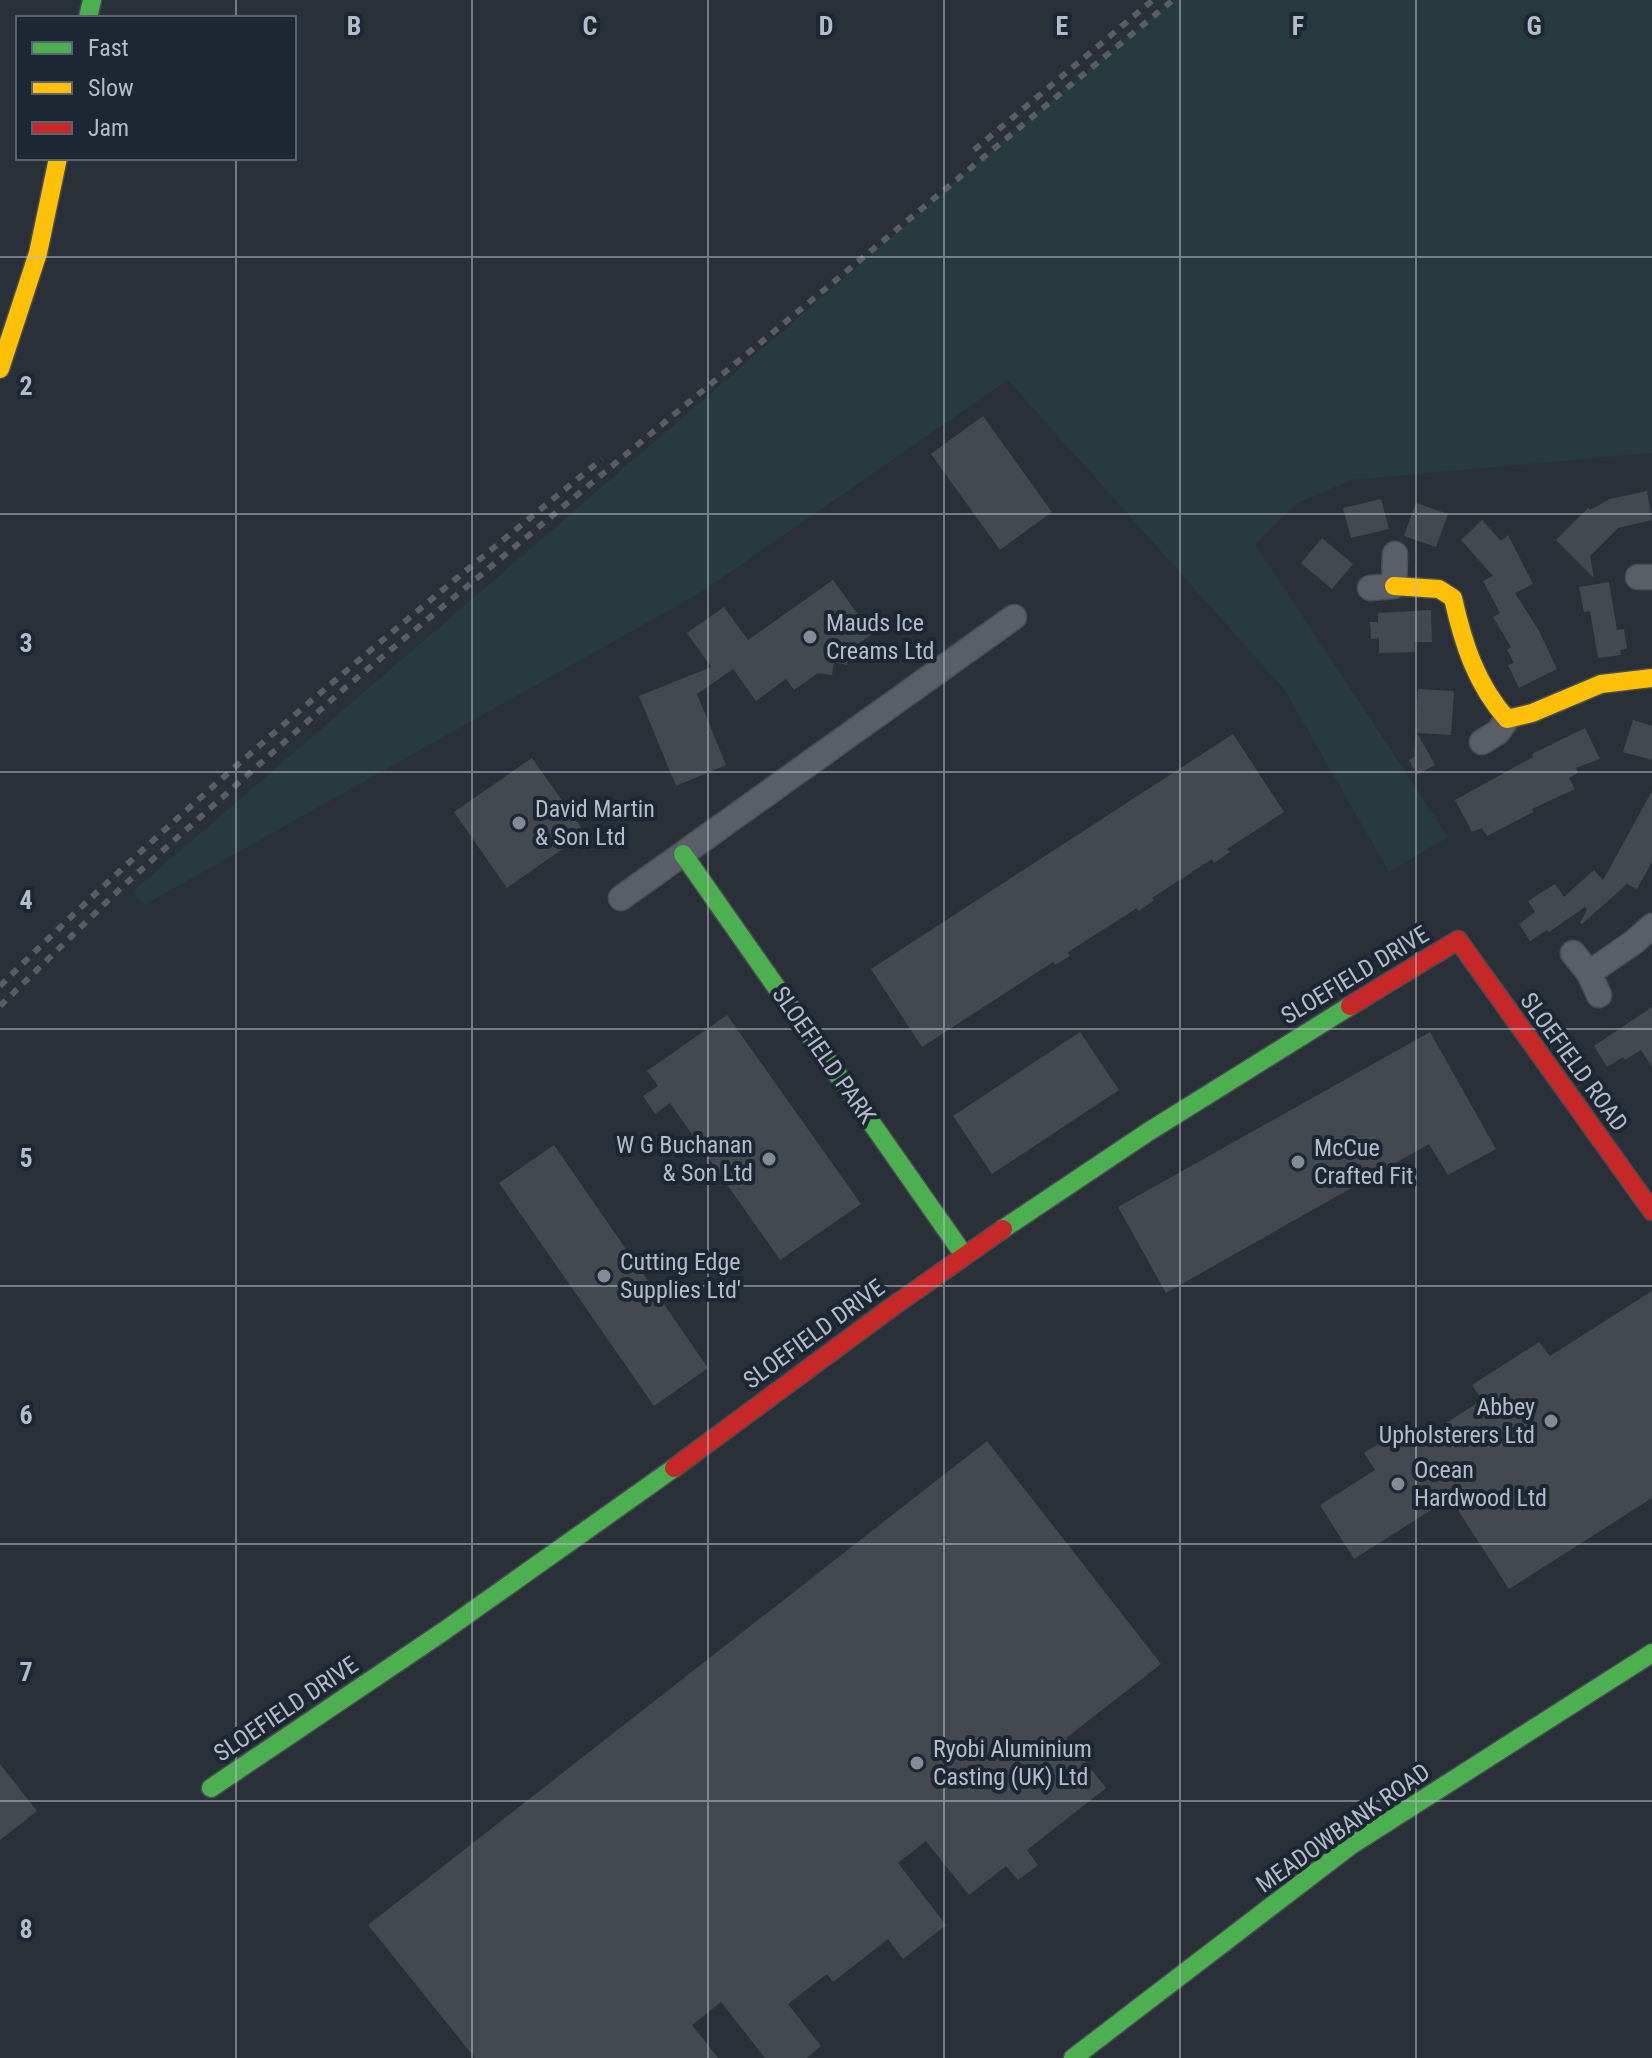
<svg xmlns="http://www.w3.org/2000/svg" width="1652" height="2058" font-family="'Roboto Condensed',sans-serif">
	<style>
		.green { fill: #273a3e }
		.building { fill: #444950 }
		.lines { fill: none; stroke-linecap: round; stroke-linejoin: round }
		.street-casing { stroke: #484c53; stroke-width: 27 }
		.fast-casing { stroke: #484c53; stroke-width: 21 }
		.slow-casing { stroke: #484c53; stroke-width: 21 }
		.jam-casing { stroke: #484c53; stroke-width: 21 }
		.street { stroke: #5a5e66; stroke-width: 24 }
		.fast { stroke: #4caf50; stroke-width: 18 }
		.slow { stroke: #ffc107; stroke-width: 18 }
		.jam { stroke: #c62828; stroke-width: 18 }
		.rail { stroke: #595d64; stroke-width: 6; stroke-dasharray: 8 8; stroke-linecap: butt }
		.grid { fill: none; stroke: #b4bcc9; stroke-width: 2; stroke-opacity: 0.55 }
		.poi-dot { fill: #848b96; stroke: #1d2633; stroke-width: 3 }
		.labels { text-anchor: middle; stroke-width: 8; stroke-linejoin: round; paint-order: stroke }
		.poi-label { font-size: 24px; fill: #b4bcc9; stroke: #1d2633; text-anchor: start }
		.street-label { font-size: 24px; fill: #b4bcc9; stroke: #1d2633 }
		.grid-label { font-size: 26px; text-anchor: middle; font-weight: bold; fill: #b4bcc9; stroke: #1d2633; stroke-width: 8; stroke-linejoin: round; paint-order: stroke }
	</style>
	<rect width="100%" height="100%" fill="#2a3038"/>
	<path class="green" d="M 1173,0 L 1652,0 L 1652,453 L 1352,480 L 1297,503 L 1255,544 L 1448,837 L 1389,872 L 1284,689 L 1008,380 L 700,593 L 144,905 L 132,892 L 1016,130 Z"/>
	<g class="building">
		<path d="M 983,416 L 1052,512 L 1000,550 L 931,454 Z"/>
		<path d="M 1647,491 L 1652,520 L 1618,528 L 1590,556 L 1594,578 L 1556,540 L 1588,508 L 1590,510 L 1610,499 Z"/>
		<path d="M 1381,499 L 1389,529 L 1351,538 L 1343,508 Z"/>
		<path d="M 1416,503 L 1448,514 L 1436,547 L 1404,536 Z"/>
		<path d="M 1482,520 L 1501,541 L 1508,535 L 1533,584 L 1515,593 L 1539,631 L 1557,669 L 1519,688 L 1508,665 L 1514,663 L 1507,650 L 1511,647 L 1493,617 L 1500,613 L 1483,581 L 1493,576 L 1461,540 Z"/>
		<path d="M 1322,538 L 1353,564 L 1332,589 L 1301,563 Z"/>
		<path d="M 833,580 L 872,634 L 849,651 L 847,665 L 834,662 L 832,675 L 818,673 L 794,690 L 786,679 L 756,701 L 733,669 L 697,694 L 726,765 L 676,786 L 639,696 L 711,667 L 687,633 L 724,607 L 748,640 Z"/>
		<path d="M 1609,582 L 1617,630 L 1624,629 L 1627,649 L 1620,650 L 1621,655 L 1598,658 L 1590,611 L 1584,612 L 1579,587 Z"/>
		<path d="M 1431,610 L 1432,642 L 1414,642 L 1415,652 L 1379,653 L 1379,638 L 1371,639 L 1370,622 L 1378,622 L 1378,613 Z"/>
		<path d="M 1418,689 L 1454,691 L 1451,735 L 1417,733 L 1435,765 L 1417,775 L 1409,760 L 1414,757 Z"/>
		<path d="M 1633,720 L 1652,726 L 1652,760 L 1623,752 Z"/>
		<path d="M 1585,728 L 1600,759 L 1576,768 L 1578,773 L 1569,778 L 1575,789 L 1532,809 L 1533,812 L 1487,836 L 1482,828 L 1472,832 L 1455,800 L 1533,757 L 1532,754 Z"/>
		<path d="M 1233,734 L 1284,812 L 1227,849 L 1230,852 L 1214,863 L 1212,859 L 1152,898 L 1154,900 L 1139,911 L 1137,908 L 1068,952 L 1070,956 L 1055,965 L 1053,962 L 922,1047 L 871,969 Z"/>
		<path d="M 532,758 L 585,833 L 507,888 L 454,812 Z"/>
		<path d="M 1652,791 L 1652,862 L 1637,889 L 1627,884 L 1582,924 L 1580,923 L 1587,910 L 1585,907 L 1549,932 L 1547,930 L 1530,941 L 1519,924 L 1535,912 L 1528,901 L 1555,884 L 1564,897 L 1594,870 L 1603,880 Z"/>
		<path d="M 1652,1007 L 1652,1067 L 1641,1050 L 1625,1060 L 1623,1057 L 1607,1067 L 1594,1046 Z"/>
		<path d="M 727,1015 L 861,1204 L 780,1260 L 670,1103 L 655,1114 L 643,1096 L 658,1086 L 647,1071 Z"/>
		<path d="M 1080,1032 L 1119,1090 L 992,1174 L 953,1116 Z"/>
		<path d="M 1430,1032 L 1496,1149 L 1448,1175 L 1429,1144 L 1166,1293 L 1118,1207 Z"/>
		<path d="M 554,1145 L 708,1368 L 654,1406 L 499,1183 Z"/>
		<path d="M 1652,1291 L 1652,1498 L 1509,1589 L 1450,1498 L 1354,1559 L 1320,1505 L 1375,1470 L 1364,1453 L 1409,1425 L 1418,1441 L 1482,1400 L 1472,1385 L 1539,1342 L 1550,1356 Z"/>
		<path d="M 987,1441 L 1161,1664 L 1066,1738 L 1106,1788 L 1027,1850 L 1038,1865 L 1018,1880 L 1006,1866 L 969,1895 L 926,1841 L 898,1863 L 946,1925 L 903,1959 L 888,1939 L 833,1982 L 827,1974 L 788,2004 L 821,2046 L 807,2058 L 765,2058 L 721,2002 L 692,2025 L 718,2058 L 475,2058 L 368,1925 Z"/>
		<path d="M 0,1764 L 37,1811 L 0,1840 Z"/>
	</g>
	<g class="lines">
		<defs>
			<g id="street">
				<path d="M 1638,577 L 1652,577"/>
				<path d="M 1370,588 L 1394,586 L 1395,554"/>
				<path d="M 1482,742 L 1498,732 L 1507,719"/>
				<path d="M 621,898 L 1014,617"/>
				<path d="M 1573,953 L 1589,973 L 1599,995"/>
				<path d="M 1589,973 L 1634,942 L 1652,926"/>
			</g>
			<g id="fast">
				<path d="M 88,18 L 92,0"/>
				<path d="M 683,854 L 964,1255"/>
				<path d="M 1003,1229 L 1148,1132 L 1350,1006"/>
				<path d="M 211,1788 L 444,1631 L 674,1468"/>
				<path d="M 1073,2058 L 1350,1846 L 1652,1653"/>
			</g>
			<g id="slow">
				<path d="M 0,369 L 38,253 L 58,158"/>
				<path d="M 1394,586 L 1439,589 L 1453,598 C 1463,643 1476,684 1507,719 L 1532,713 L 1601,684 L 1652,678"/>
			</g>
			<g id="jam">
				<path d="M 1350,1006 L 1458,940 L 1652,1211"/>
				<path d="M 674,1468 L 892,1307 L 1003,1229"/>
			</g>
		</defs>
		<use href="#street" class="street-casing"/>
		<use href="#fast" class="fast-casing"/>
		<use href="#slow" class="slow-casing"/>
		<use href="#jam" class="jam-casing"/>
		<use href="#street" class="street"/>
		<use href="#fast" class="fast"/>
		<use href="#slow" class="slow"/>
		<use href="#jam" class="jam"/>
		<g class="rail">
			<path d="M 974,150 L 1153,0"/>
			<path d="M 0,986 C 189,798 395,628 602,459"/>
			<path d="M 0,1006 L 123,886 L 346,687 L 1173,0"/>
		</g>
	</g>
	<path class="grid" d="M 236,0 L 236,18M 472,0 L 472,2058M 708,0 L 708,2058M 944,0 L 944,2058M 1180,0 L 1180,2058M 1416,0 L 1416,2058M 236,158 L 236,2058M 0,257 L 1652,257M 0,514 L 1652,514M 0,772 L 1652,772M 0,1029 L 1652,1029M 0,1286 L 1652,1286M 0,1544 L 1652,1544M 0,1801 L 1652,1801"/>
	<g class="poi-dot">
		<circle cx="810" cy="637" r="8"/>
		<circle cx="519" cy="823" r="8"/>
		<circle cx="769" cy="1159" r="8"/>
		<circle cx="1298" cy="1162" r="8"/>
		<circle cx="604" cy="1276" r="8"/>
		<circle cx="1551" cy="1421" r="8"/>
		<circle cx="1398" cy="1484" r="8"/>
		<circle cx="917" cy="1763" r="8"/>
	</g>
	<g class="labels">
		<g class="poi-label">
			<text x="826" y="631">Mauds Ice<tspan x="826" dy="28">Creams Ltd</tspan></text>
			<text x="535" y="817">David Martin<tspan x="535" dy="28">&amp; Son Ltd</tspan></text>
			<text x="753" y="1153" text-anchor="end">W G Buchanan<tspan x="753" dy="28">&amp; Son Ltd</tspan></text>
			<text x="1314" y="1156">McCue<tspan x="1314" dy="28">Crafted Fit</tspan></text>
			<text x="620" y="1270">Cutting Edge<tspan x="620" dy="28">Supplies Ltd'</tspan></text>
			<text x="1535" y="1415" text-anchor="end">Abbey<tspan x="1535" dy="28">Upholsterers Ltd</tspan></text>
			<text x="1414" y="1478">Ocean<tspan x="1414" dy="28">Hardwood Ltd</tspan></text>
			<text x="933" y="1757">Ryobi Aluminium<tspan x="933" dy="28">Casting (UK) Ltd</tspan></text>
		</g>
		<g class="street-label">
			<text transform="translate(1355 975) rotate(-31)" y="8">SLOEFIELD DRIVE</text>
			<text transform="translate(824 1055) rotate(55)" y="8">SLOEFIELD PARK</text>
			<text transform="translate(1574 1062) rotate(54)" y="8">SLOEFIELD ROAD</text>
			<text transform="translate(814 1334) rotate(-36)" y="8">SLOEFIELD DRIVE</text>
			<text transform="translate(286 1709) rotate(-34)" y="8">SLOEFIELD DRIVE</text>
			<text transform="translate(1343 1828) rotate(-35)" y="8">MEADOWBANK ROAD</text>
		</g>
	</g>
	<g class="grid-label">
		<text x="354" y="35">B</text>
		<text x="590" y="35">C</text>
		<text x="826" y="35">D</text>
		<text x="1062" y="35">E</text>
		<text x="1298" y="35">F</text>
		<text x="1534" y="35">G</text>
		<text x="26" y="395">2</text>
		<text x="26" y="652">3</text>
		<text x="26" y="909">4</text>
		<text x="26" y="1167">5</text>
		<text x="26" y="1424">6</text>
		<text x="26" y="1681">7</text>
		<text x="26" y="1938">8</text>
	</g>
	<rect x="16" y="16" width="280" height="144" fill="#1d2633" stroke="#59626f" stroke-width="2"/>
	<rect x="32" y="42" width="40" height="12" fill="#4caf50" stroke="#59626f" stroke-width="2"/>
	<text x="88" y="56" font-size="24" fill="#b4bcc9">Fast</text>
	<rect x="32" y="82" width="40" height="12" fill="#ffc107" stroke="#59626f" stroke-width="2"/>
	<text x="88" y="96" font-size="24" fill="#b4bcc9">Slow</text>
	<rect x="32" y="122" width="40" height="12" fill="#c62828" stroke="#59626f" stroke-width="2"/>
	<text x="88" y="136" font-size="24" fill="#b4bcc9">Jam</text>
</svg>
